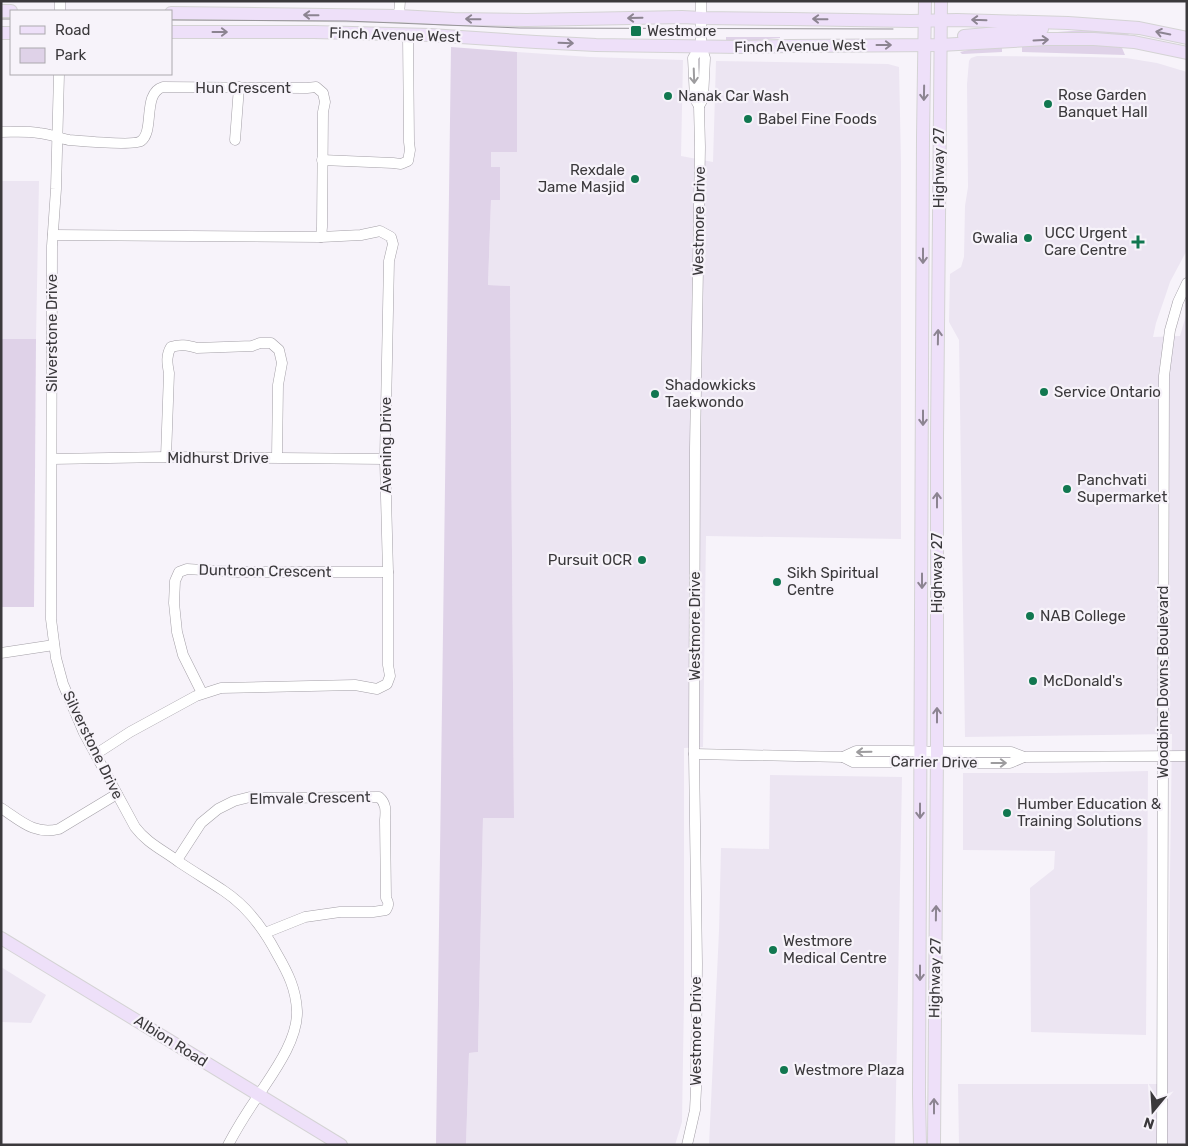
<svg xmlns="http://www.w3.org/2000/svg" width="1188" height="1146" font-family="Rubik,sans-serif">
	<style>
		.built { fill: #ece5f2 }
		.green { fill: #dfd2e8 }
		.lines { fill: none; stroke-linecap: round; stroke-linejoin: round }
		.minor-casing { stroke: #a39fa6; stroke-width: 11 }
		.major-casing { stroke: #d4d3d4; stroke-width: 14 }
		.minor { stroke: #fff; stroke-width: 10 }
		.major { stroke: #eee0f9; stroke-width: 12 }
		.tram { stroke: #979499; stroke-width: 1 }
		.oneway { stroke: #8c8491 }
		.oneway2 { stroke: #9d9c9e }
		.poi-dot { fill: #117750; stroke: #f7f3fa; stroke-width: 2 }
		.labels { text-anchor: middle; stroke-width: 4.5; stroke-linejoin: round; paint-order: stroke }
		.poi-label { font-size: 15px; fill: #3b393c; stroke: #f7f3fa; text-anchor: start }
		.street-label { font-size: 15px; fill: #3b393c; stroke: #f7f3fa }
	</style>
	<rect width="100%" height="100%" fill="#f7f3fa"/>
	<g class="built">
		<path d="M 517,52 L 590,57 L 683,60 L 681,156 L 713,162 L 716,61 L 888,64 L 899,67 L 901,163 L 901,539 L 706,536 L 703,747 L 684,748 L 684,998 L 682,1122 L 675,1145 L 466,1145 L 469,1053 L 478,1052 L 483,818 L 514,818 L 510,286 L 488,285 L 491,200 L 500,200 L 500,167 L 491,167 L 491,151 L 517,151 Z"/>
		<path d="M 977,56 L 1088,57 L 1126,58 L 1157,63 L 1187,72 L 1187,250 L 1170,282 L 1165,297 L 1156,323 L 1153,337 L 1180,336 L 1187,312 L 1187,1145 L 959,1145 L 958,1084 L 1167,1084 L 1172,734 L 965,737 L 959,340 L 949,322 L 950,274 L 961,267 L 964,257 L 965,206 L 968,187 L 967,84 L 969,61 L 971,58 Z"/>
		<path d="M 1,181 L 39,181 L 36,339 L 1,339 Z"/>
		<path d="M 1148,771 L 1146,1035 L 1031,1032 L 1030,888 L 1054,869 L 1055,851 L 963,850 L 963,773 L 1055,773 Z"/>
		<path d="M 770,775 L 902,777 L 895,1145 L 709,1145 L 719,931 L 721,848 L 769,849 Z"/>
		<path d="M 1,967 L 46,995 L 31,1023 L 1,1022 Z"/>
	</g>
	<g class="green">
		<path d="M 1085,30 L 1130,33 L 1127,36 L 1004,36 Z"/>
		<path d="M 726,37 L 780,37 L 780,38 L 735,42 L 726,40 Z"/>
		<path d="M 1022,45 L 1101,45 L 1118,46 L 1122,48 L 1125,55 L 1022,52 Z"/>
		<path d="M 1002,46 L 1002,52 L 963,54 L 962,54 L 960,52 L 977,48 Z"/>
		<path d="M 451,47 L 517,52 L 517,152 L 491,152 L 491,167 L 500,167 L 500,200 L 491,200 L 488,285 L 510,286 L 514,818 L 483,818 L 478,1052 L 469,1053 L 466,1145 L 436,1145 Z"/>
		<path d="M 1,339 L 36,339 L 34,607 L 1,607 Z"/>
	</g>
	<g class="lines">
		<defs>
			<g id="minor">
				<path d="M 60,11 L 60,1"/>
				<path d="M 399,16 L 400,1"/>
				<path d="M 59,74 L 56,189 L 52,246 L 51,619 L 56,658 L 63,684 L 84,733 L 135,827 C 147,843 163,850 179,862 C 194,872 209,881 224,891 C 248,907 264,929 277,954 C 288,973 296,989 297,1011 C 298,1040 273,1073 258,1096 C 247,1112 237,1128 228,1145"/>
				<path d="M 699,106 L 703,99 L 705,58 L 701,46 L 701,1"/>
				<path d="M 1,132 C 14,132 27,131 39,133 C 49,134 59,138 69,140 C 81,141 134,146 141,141 C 155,131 142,93 163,87 L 307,88 L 316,87 L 323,93 L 325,102 L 323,112 L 322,227 L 321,237"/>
				<path d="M 235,140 L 239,87"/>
				<path d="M 322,160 L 393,163 L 401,164 L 408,161 L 410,150 L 409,142 L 408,35"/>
				<path d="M 53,235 L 321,237 L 361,235 L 380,231 L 391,237 L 393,244 L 389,261 L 385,459 L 388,572 L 388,665 L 390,676 L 387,684 L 377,689 L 355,685 L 221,688 L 196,696 L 130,732 L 96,754"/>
				<path d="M 166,457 L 169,373 C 167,363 166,355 171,347 C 180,344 187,345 197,348 L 252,346 L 260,343 L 271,343 L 279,350 L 282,363 L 278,385 L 277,457"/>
				<path d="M 52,459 L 166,457 L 385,459"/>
				<path d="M 1,653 L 54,645"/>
				<path d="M 202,693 L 183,655 L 177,632 L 174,603 L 175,581 L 179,572 L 187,569 L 236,572 L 388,572"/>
				<path d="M 694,754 L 843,757 L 856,751 L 908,751 L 937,752 L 1011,752 L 1024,757 L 1187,756"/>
				<path d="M 843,757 L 853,762 L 908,762 L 937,763 L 1010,763 L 1024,757"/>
				<path d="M 1,808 C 21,821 34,835 59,829 L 117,794"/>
				<path d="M 177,860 L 201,823 L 218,809 L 234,801 L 250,797 L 268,798 L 379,797 C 386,803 386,810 385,820 L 386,898 C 389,903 389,905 386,910 L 373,912 L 340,912 L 305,917 L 265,933"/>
				<path d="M 687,1145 L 695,1110 L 696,1089 L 697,963 L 694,754 L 695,448 L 700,147 L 699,106 L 695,99 L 693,58 L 701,46"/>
				<path d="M 1162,1145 L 1164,376 L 1170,330 L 1178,302 L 1187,283"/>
			</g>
			<g id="major">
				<path d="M 1,11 L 11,11"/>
				<path d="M 171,13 L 399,16 L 454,19 L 527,20 L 682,17 L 702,18 L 790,19 L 911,21 L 957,20 L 1068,23 L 1139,28 L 1187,38"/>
				<path d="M 171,32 L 314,32 L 430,35 L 536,42 L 596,45 L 742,47 L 791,46 L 940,45 L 1047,39 L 1094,39 L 1134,42 L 1187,53"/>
				<path d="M 1,33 L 11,33"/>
				<path d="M 964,36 L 1042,29"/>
				<path d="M 1,938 L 341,1145"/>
				<path d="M 920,1145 L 919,1094 L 923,137 L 925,1"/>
				<path d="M 934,1145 L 937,752 L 937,436 L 941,1"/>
			</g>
		</defs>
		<use href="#minor" class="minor-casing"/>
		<use href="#major" class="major-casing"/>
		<use href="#minor" class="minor"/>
		<use href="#major" class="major"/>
		<g class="tram">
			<path d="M 1,19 L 11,19"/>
			<path d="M 171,20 L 346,21 L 520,28 L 893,29"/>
		</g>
	</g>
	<defs><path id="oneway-shaft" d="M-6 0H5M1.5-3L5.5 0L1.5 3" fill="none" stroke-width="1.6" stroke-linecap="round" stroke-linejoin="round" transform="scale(1.25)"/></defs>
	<g class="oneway">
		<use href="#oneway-shaft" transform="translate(311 15) rotate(-179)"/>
		<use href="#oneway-shaft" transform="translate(635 18) rotate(179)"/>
		<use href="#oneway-shaft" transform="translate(473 19) rotate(-179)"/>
		<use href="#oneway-shaft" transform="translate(820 19) rotate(-179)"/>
		<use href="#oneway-shaft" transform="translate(979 20) rotate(-178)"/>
		<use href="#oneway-shaft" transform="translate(220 32)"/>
		<use href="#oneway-shaft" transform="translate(1163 33) rotate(-169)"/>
		<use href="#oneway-shaft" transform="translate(1041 40) rotate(-3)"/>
		<use href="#oneway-shaft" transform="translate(566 43) rotate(2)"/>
		<use href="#oneway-shaft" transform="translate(884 45)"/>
		<use href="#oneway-shaft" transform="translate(924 93) rotate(91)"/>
		<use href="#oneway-shaft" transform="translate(923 256) rotate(90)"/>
		<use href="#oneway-shaft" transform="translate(938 337) rotate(-89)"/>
		<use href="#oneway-shaft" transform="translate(923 418) rotate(90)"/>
		<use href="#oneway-shaft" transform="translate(937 500) rotate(-90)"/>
		<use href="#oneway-shaft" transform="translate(922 581) rotate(90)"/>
		<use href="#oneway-shaft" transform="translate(937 715) rotate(-90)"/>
		<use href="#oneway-shaft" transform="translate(920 811) rotate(90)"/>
		<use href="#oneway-shaft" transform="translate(936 913) rotate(-89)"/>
		<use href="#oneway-shaft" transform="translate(920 973) rotate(90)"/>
		<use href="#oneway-shaft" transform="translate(934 1106) rotate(-90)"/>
	</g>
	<g class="oneway2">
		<use href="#oneway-shaft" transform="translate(694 76) rotate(88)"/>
		<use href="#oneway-shaft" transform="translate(864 752) rotate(179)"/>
		<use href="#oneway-shaft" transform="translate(999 763)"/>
	</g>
	<g class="poi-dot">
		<rect x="630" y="25" width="12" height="12" rx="2.5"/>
		<circle cx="668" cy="96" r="5"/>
		<circle cx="1048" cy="104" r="5"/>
		<circle cx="748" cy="119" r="5"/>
		<circle cx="635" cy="179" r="5"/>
		<circle cx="1028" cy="238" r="5"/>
		<path d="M1135.5 234.5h5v5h5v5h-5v5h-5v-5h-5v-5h5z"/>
		<circle cx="1044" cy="392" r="5"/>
		<circle cx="655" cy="394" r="5"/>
		<circle cx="1067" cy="489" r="5"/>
		<circle cx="642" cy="560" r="5"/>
		<circle cx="777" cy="582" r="5"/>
		<circle cx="1030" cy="616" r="5"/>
		<circle cx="1033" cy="681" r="5"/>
		<circle cx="1007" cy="813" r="5"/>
		<circle cx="773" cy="950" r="5"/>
		<circle cx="784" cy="1070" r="5"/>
	</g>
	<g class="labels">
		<g class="poi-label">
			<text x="647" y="36">Westmore</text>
			<text x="1058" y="100">Rose Garden<tspan x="1058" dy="17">Banquet Hall</tspan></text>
			<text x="678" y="101">Nanak Car Wash</text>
			<text x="758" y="124">Babel Fine Foods</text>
			<text x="625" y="175" text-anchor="end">Rexdale<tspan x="625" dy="17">Jame Masjid</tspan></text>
			<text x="1127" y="238" text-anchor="end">UCC Urgent<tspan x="1127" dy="17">Care Centre</tspan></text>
			<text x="1018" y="243" text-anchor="end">Gwalia</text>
			<text x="665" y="390">Shadowkicks<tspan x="665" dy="17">Taekwondo</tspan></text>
			<text x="1054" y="397">Service Ontario</text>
			<text x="1077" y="485">Panchvati<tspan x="1077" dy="17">Supermarket</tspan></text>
			<text x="632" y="565" text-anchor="end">Pursuit OCR</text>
			<text x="787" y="578">Sikh Spiritual<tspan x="787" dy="17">Centre</tspan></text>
			<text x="1040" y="621">NAB College</text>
			<text x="1043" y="686">McDonald's</text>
			<text x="1017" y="809">Humber Education &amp;<tspan x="1017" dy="17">Training Solutions</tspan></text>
			<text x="783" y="946">Westmore<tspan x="783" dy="17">Medical Centre</tspan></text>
			<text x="794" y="1075">Westmore Plaza</text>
		</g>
		<g class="street-label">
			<text transform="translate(395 35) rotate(2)" y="5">Finch Avenue West</text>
			<text transform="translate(800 46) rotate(-1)" y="5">Finch Avenue West</text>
			<text x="243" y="93">Hun Crescent</text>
			<text transform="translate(939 168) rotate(-90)" y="5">Highway 27</text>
			<text transform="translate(699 221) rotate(-89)" y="5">Westmore Drive</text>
			<text transform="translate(52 333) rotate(-90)" y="5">Silverstone Drive</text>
			<text transform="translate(386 445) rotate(-90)" y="5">Avening Drive</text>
			<text x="218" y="463">Midhurst Drive</text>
			<text transform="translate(265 571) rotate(1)" y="5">Duntroon Crescent</text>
			<text transform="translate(937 573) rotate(-90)" y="5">Highway 27</text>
			<text transform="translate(695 626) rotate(-90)" y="5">Westmore Drive</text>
			<text transform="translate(1163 682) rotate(-90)" y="5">Woodbine Downs Boulevard</text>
			<text transform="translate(93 745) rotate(64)" y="5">Silverstone Drive</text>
			<text transform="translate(934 762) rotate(1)" y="5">Carrier Drive</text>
			<text transform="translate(310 798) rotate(-1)" y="5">Elmvale Crescent</text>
			<text transform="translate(935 978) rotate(-89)" y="5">Highway 27</text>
			<text transform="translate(696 1031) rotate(-90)" y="5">Westmore Drive</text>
			<text transform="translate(171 1041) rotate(32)" y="5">Albion Road</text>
		</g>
	</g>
	<rect width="1188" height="1146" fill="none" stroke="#3b393c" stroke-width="5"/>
	<rect x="10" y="10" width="162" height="65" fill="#f7f3fa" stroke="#aca9ae"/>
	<rect x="20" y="26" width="25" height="8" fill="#eee0f9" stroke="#aca9ae"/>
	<text x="55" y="35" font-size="15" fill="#3b393c">Road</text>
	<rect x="20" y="48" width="25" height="15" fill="#dfd2e8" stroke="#aca9ae"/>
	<text x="55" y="60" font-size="15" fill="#3b393c">Park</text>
	<g transform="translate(1153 1111) rotate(198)" stroke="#f7f3fa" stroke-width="4" paint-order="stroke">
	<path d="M0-4L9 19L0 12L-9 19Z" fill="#3b393c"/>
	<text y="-8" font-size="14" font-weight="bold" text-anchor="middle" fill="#3b393c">N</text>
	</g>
</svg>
